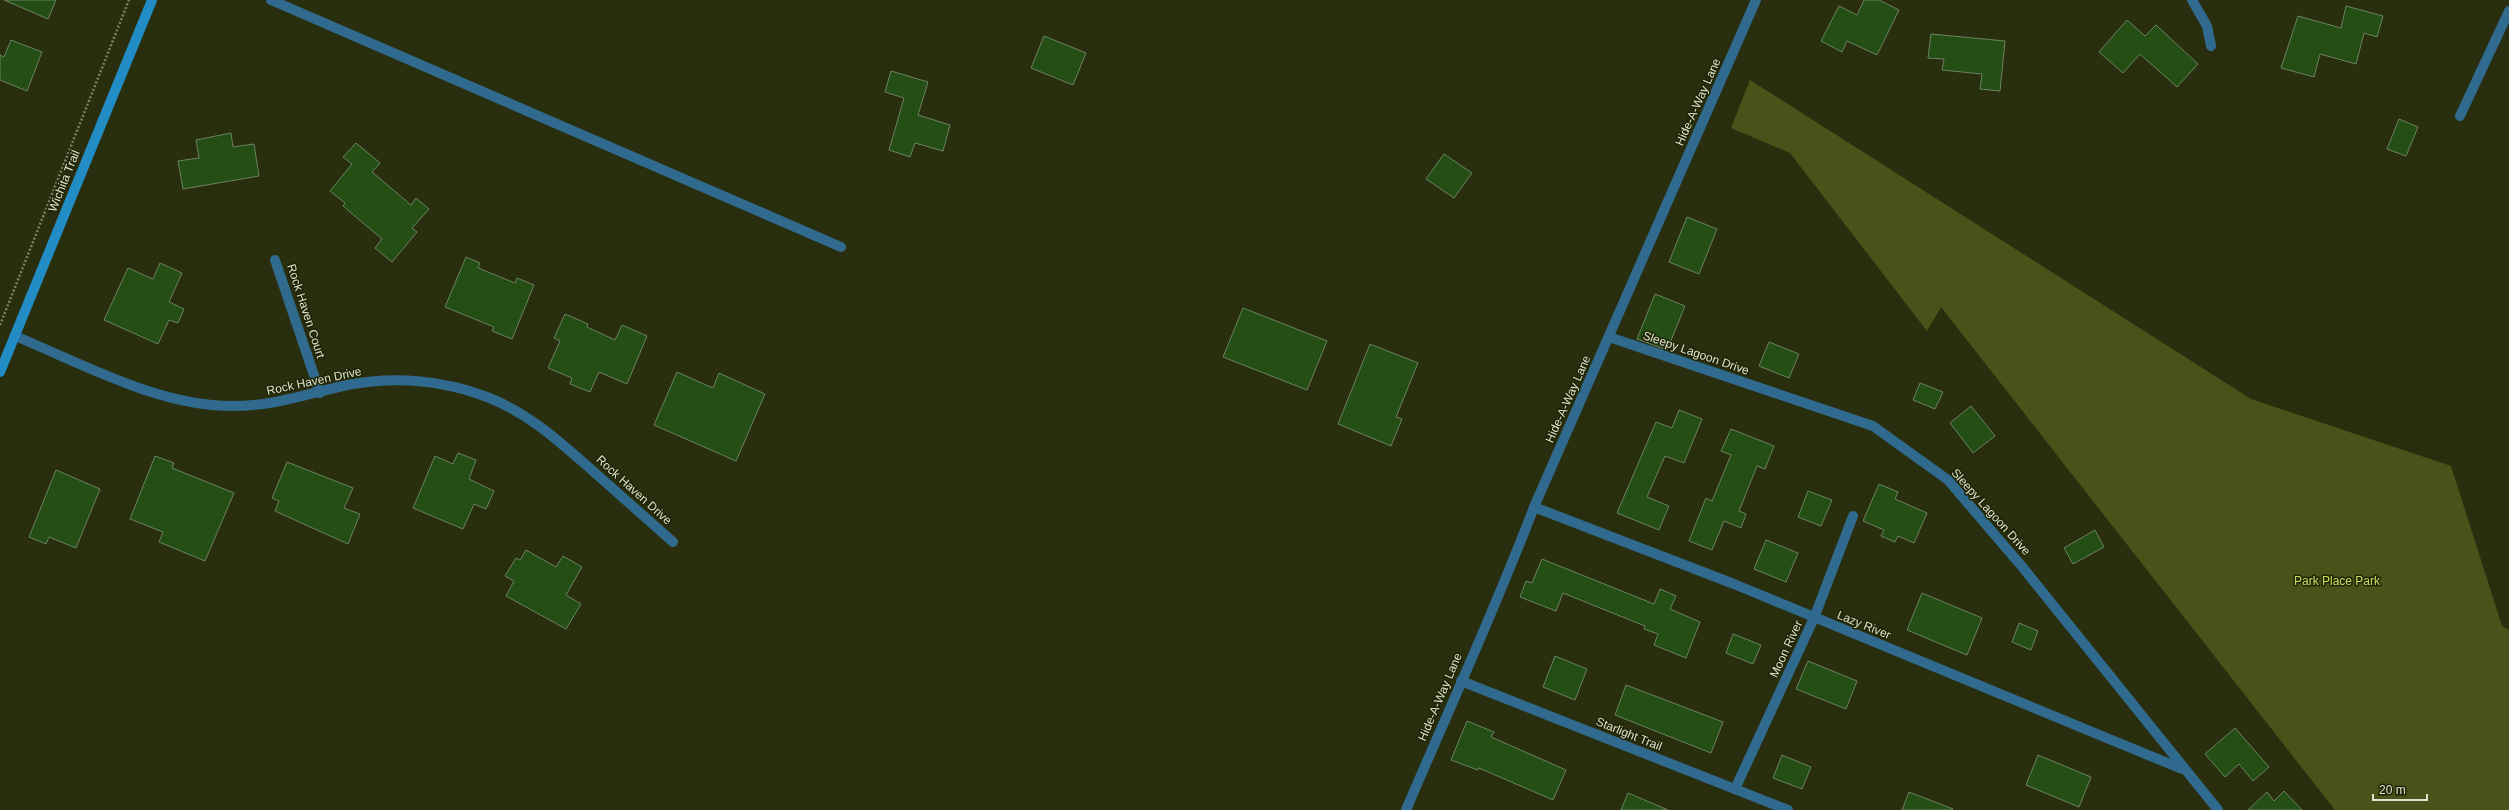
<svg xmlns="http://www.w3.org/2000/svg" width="2509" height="810" font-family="Helvetica,sans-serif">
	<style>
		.green { fill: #495319 }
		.building { fill: #244e14; stroke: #6b8264 }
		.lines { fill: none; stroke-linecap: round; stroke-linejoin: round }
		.path { stroke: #7b8066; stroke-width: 2.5; stroke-dasharray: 2 2; stroke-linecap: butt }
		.lane { stroke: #306a8e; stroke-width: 10 }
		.street { stroke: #306a8e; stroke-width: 10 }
		.secondary { stroke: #228cc5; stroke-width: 10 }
		.labels { text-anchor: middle; stroke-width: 3; stroke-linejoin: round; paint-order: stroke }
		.street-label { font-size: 12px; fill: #dde2cf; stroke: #1f2504 }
		.park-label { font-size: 12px; fill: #c8e061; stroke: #1f2504 }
	</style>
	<rect width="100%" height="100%" fill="#292f0e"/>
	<path class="green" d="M 1750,80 L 2251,399 L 2451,466 L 2502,626 L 2509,630 L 2509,810 L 2335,810 L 1941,307 L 1927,331 L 1790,153 L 1731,128 Z"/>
	<g class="building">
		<path d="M 4,0 L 56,0 L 48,19 Z"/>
		<path d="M 1864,0 L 1879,0 L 1899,10 L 1877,55 L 1847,41 L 1842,52 L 1821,41 L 1839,6 L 1857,15 Z"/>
		<path d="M 2346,6 L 2383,16 L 2377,37 L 2364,33 L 2356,64 L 2320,54 L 2314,77 L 2281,68 L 2298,16 L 2341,28 Z"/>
		<path d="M 2127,20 L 2145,36 L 2156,25 L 2198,64 L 2177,87 L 2140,54 L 2123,73 L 2099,52 Z"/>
		<path d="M 1931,34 L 2005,41 L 2000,91 L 1980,89 L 1982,74 L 1942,70 L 1944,59 L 1928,58 Z"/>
		<path d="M 1044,36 L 1086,53 L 1073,85 L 1031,68 Z"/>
		<path d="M 11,40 L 42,52 L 27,91 L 0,80 L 0,55 L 4,57 Z"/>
		<path d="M 891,71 L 928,82 L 918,115 L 950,125 L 943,151 L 915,143 L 910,157 L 889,150 L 904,98 L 885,92 Z"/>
		<path d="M 2399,119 L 2418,127 L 2406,156 L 2387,149 Z"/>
		<path d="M 231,133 L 233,147 L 254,144 L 259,176 L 183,189 L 178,161 L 199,158 L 196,140 Z"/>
		<path d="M 356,143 L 380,163 L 372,172 L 411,205 L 416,198 L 429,209 L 412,228 L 417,232 L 392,262 L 375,248 L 382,239 L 343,206 L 345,203 L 330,191 L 352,164 L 343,157 Z"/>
		<path d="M 1444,154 L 1472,173 L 1454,198 L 1426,179 Z"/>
		<path d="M 1687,217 L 1717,229 L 1699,274 L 1669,262 Z"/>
		<path d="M 466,257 L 480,263 L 478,268 L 515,283 L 517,278 L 534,285 L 512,339 L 492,331 L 494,327 L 445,307 Z"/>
		<path d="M 160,263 L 182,273 L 169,302 L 184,309 L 178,323 L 169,320 L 158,344 L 104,320 L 128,268 L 153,279 Z"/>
		<path d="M 1655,294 L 1685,306 L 1667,350 L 1637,339 Z"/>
		<path d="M 1243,308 L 1327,341 L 1307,390 L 1223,357 Z"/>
		<path d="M 565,314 L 588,324 L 587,327 L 615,340 L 622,325 L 647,336 L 627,384 L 599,372 L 590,392 L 570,384 L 572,378 L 548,368 L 560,341 L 554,338 Z"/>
		<path d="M 1769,342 L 1799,354 L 1789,378 L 1759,366 Z"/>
		<path d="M 1370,344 L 1418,363 L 1396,417 L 1402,419 L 1391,446 L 1338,424 Z"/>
		<path d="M 677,372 L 713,388 L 719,373 L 765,394 L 736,461 L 654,425 Z"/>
		<path d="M 1920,383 L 1943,392 L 1935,409 L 1913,400 Z"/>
		<path d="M 1971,406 L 1995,436 L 1973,453 L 1950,423 Z"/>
		<path d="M 1679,410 L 1702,419 L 1684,463 L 1665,456 L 1647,497 L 1669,506 L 1659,530 L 1617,513 L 1656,422 L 1672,428 Z"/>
		<path d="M 1731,429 L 1774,446 L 1765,469 L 1757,466 L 1739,511 L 1746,514 L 1741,528 L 1724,521 L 1712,550 L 1689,541 L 1706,498 L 1712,501 L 1731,455 L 1721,451 Z"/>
		<path d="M 458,453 L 476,460 L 469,479 L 494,491 L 486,509 L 474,504 L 463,529 L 413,508 L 435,456 L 453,464 Z"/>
		<path d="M 155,456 L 174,463 L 172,468 L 234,493 L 205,561 L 159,542 L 163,532 L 130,519 Z"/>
		<path d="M 287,462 L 353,488 L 344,508 L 360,514 L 348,544 L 275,511 L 279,501 L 272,498 Z"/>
		<path d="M 56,470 L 100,489 L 76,548 L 49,537 L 46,544 L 29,537 Z"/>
		<path d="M 1879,484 L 1898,492 L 1895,499 L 1927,513 L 1914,543 L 1898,536 L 1895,542 L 1881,536 L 1884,530 L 1863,521 Z"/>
		<path d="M 1808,491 L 1832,500 L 1821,526 L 1798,517 Z"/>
		<path d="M 2095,530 L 2104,547 L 2073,564 L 2064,548 Z"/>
		<path d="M 1766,540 L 1798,553 L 1786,582 L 1754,569 Z"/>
		<path d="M 526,550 L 556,567 L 563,556 L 582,567 L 566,595 L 581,604 L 566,629 L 506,596 L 514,581 L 505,576 L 516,558 L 520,560 Z"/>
		<path d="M 1542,559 L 1654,604 L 1660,589 L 1676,596 L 1670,609 L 1700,622 L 1686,658 L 1654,645 L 1658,634 L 1644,629 L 1645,626 L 1563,593 L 1556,611 L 1520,597 L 1526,581 L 1532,583 Z"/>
		<path d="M 1922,593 L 1982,618 L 1967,655 L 1907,630 Z"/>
		<path d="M 2019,623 L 2038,631 L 2031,650 L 2012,642 Z"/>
		<path d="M 1733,634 L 1761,645 L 1753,664 L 1726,653 Z"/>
		<path d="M 1555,656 L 1587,669 L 1575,700 L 1543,687 Z"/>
		<path d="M 1808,661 L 1857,681 L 1846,709 L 1796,689 Z"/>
		<path d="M 1626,685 L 1723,722 L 1711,753 L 1615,715 Z"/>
		<path d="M 1467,721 L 1494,732 L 1491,737 L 1566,770 L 1553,800 L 1479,768 L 1478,770 L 1451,760 Z"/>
		<path d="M 2235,728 L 2269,767 L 2253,781 L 2239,764 L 2225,777 L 2205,754 Z"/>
		<path d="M 1782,755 L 1811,767 L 1802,789 L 1773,778 Z"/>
		<path d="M 2038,755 L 2091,777 L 2079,807 L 2026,785 Z"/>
		<path d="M 2284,791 L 2302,810 L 2248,810 L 2267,792 L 2274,801 Z"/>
		<path d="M 1909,792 L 1953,809 L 1952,810 L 1902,810 Z"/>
		<path d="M 1628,793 L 1668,810 L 1621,810 Z"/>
	</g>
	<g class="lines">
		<path class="path" d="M 0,325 L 129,0"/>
		<g class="lane">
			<path d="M 271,0 L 841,247"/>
			<path d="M 2192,0 L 2207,26 L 2211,46"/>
			<path d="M 2460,116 L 2509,11"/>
		</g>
		<g class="street">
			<path d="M 275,260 L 320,393"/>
			<path d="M 15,336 C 83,364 158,406 232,406 C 276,406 306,394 347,385 C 394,376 443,380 487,397 C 529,413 561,443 594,472 C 620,495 647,519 673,542"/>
			<path d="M 1609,337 L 1873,426 L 1948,480 L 2024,569 L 2218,810"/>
			<path d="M 1534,507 L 1734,584 L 2182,769"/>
			<path d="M 1461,681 L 1788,810"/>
			<path d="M 1735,789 L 1814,618 L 1853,516"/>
			<path d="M 1406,810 C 1449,709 1495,610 1534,507 L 1756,0"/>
		</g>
		<path class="secondary" d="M 0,372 L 152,0"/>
	</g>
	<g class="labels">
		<g class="street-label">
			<text transform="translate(1698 102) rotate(-66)" y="4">Hide-A-Way Lane</text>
			<text transform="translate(64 181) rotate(-68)" y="4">Wichita Trail</text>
			<text transform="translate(306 311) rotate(72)" y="4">Rock Haven Court</text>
			<text transform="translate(1696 353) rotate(19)" y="4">Sleepy Lagoon Drive</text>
			<text transform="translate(314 381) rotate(-12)" y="4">Rock Haven Drive</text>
			<text transform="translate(1568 399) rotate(-66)" y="4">Hide-A-Way Lane</text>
			<text transform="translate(634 490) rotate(42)" y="4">Rock Haven Drive</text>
			<text transform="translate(1991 512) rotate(48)" y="4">Sleepy Lagoon Drive</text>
			<text transform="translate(1864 625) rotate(22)" y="4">Lazy River</text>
			<text transform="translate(1786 649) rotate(-65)" y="4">Moon River</text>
			<text transform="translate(1440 697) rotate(-67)" y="4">Hide-A-Way Lane</text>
			<text transform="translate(1629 734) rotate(22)" y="4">Starlight Trail</text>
		</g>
		<g class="park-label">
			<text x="2337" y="585">Park Place Park</text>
		</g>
	</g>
	<path d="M2373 794v6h54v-6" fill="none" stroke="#dde2cf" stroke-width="2"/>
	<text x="2379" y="794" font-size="12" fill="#dde2cf" stroke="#1f2504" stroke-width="3" paint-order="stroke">20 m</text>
</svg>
